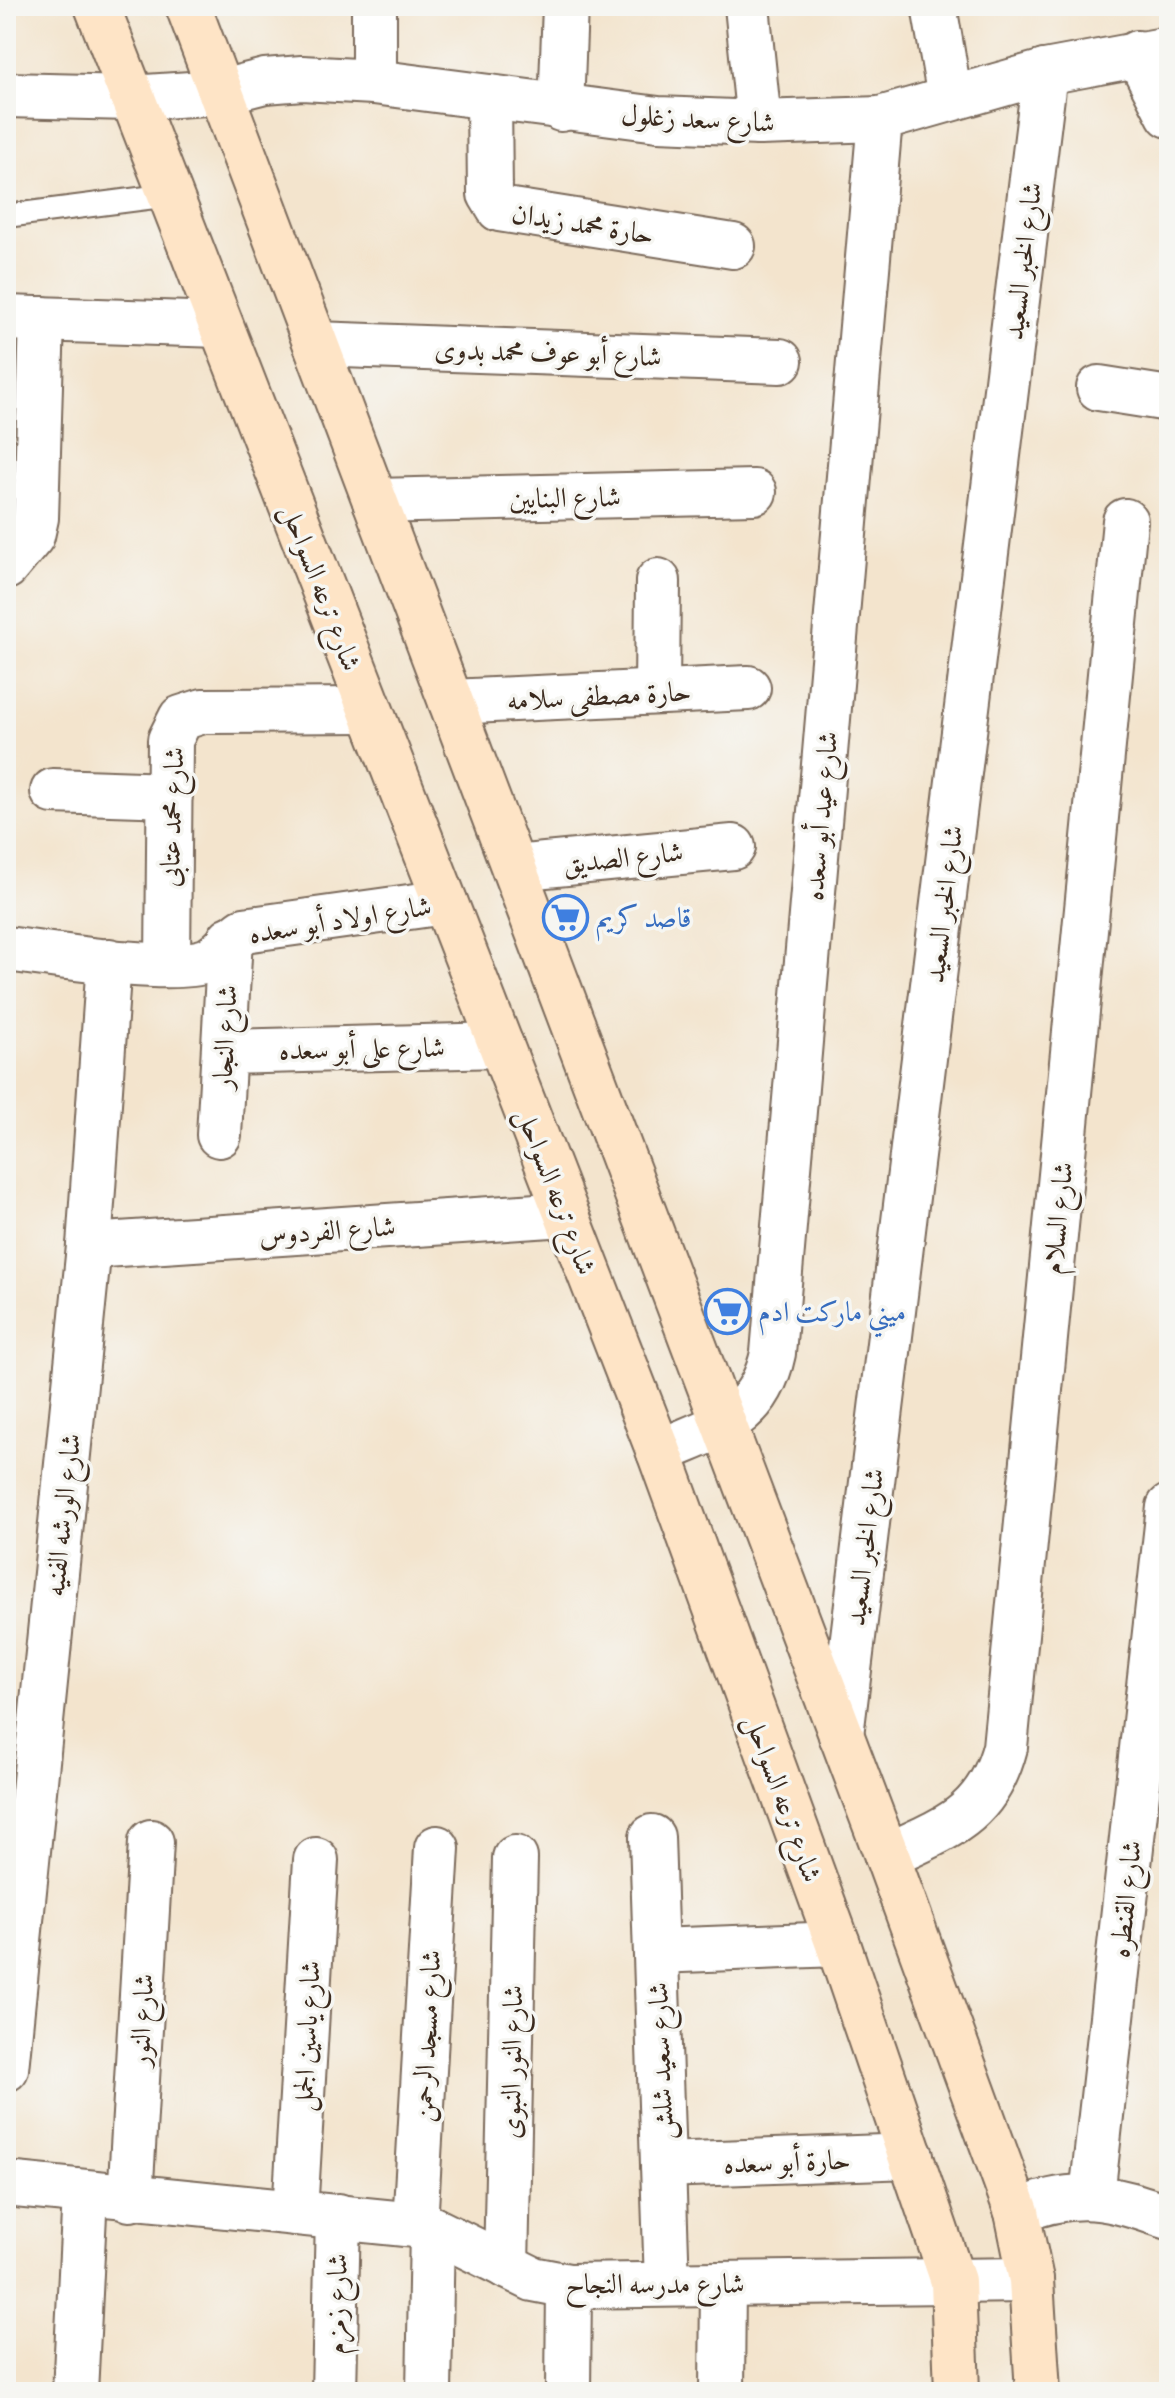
<svg xmlns="http://www.w3.org/2000/svg" width="1175" height="2398" font-family="Vollkorn,Amiri,serif">
	<style>
		.lines { fill: none; stroke-linecap: round; stroke-linejoin: round }
		.lane-casing { stroke: #7b6b5b; stroke-width: 26 }
		.street-casing { stroke: #7b6b5b; stroke-width: 48 }
		.secondary-casing { stroke: #7b6b5b; stroke-width: 48 }
		.lane { stroke: #fff; stroke-width: 22 }
		.street { stroke: #fff; stroke-width: 44 }
		.secondary { stroke: #fee4c6; stroke-width: 44 }
		.labels { text-anchor: middle; stroke-width: 7; stroke-linejoin: round; paint-order: stroke }
		.street-label { font-size: 28px; fill: #3b2a1e; stroke: #f6f6f2 }
		.shop-label { font-size: 28px; fill: #366cbe; stroke: #f6f6f2; text-anchor: start }
	</style>
	<rect width="100%" height="100%" fill="#f6f6f2"/>
	<filter id="ink" filterUnits="userSpaceOnUse"><feTurbulence type="fractalNoise" baseFrequency=".0125" numOctaves="2"/><feDisplacementMap in="SourceGraphic" scale="16" xChannelSelector="R" yChannelSelector="G"/><feConvolveMatrix kernelMatrix="1 2 1 2 8 2 1 2 1" color-interpolation-filters="sRGB"/></filter>
	<filter id="wash" filterUnits="userSpaceOnUse"><feTurbulence type="fractalNoise" baseFrequency=".006" numOctaves="4" result="noise"/><feDisplacementMap in="SourceGraphic" scale="32" xChannelSelector="R" yChannelSelector="G"/><feGaussianBlur stdDeviation="1.8" result="paint"/><feColorMatrix in="noise" values="0 0 0 0 0 0 0 0 0 0 0 0 0 0 0 0 0 1.4 0 .05"/><feComposite in="paint" operator="in"/></filter>
	<g filter="url(#wash)">
		<rect width="100%" height="100%" fill="#f3e4cd"/>
	</g>
	<g filter="url(#ink)">
		<g class="lines">
			<defs>
				<path id="lane" d="M 6,216 L 170,195"/>
				<g id="street">
					<path d="M 747,6 L 759,123"/>
					<path d="M 934,6 L 950,98"/>
					<path d="M 1137,53 L 1169,115"/>
					<path d="M 374,82 L 374,6"/>
					<path d="M 6,95 L 131,98 L 221,92 L 265,81 L 302,78 L 374,82 L 658,119 L 759,123 L 880,119 L 1045,72 L 1169,49"/>
					<path d="M 489,97 L 490,194 L 499,209 L 733,246"/>
					<path d="M 561,109 L 565,6"/>
					<path d="M 6,318 L 220,325"/>
					<path d="M 316,344 L 780,361"/>
					<path d="M 1099,388 L 1169,399"/>
					<path d="M 375,501 L 754,492"/>
					<path d="M 6,567 L 32,536 L 36,518 L 42,319"/>
					<path d="M 657,691 L 658,581"/>
					<path d="M 451,702 L 748,688"/>
					<path d="M 53,791 L 170,795"/>
					<path d="M 514,868 L 733,847"/>
					<path d="M 6,949 C 48,954 170,974 206,961 C 220,956 231,938 244,930 L 445,902"/>
					<path d="M 168,964 L 170,740 L 181,718 L 203,711 L 370,710"/>
					<path d="M 224,1052 L 501,1045"/>
					<path d="M 219,1135 L 230,939"/>
					<path d="M 89,1246 L 566,1214"/>
					<path d="M 659,1452 C 715,1427 759,1420 773,1353 L 880,119"/>
					<path d="M 841,1735 L 1045,72"/>
					<path d="M 652,1837 L 667,2284"/>
					<path d="M 887,1856 C 946,1828 987,1816 1005,1747 L 1125,521"/>
					<path d="M 656,1951 L 838,1944"/>
					<path d="M 6,2069 L 89,1246 L 109,961"/>
					<path d="M 663,2165 L 911,2156"/>
					<path d="M 6,2184 L 415,2225 L 432,2229 L 533,2279 L 569,2286 L 1031,2280"/>
					<path d="M 1092,2196 L 1169,1507"/>
					<path d="M 130,2199 L 151,1842"/>
					<path d="M 1017,2212 C 1077,2187 1110,2197 1169,2217"/>
					<path d="M 295,2213 L 316,1860"/>
					<path d="M 415,2225 L 437,1848"/>
					<path d="M 506,2266 L 515,1858"/>
					<path d="M 75,2392 L 85,2194"/>
					<path d="M 334,2392 L 338,2216"/>
					<path d="M 429,2392 L 432,2229"/>
					<path d="M 568,2392 L 569,2286"/>
					<path d="M 722,2392 L 723,2284"/>
				</g>
				<g id="secondary">
					<path d="M 97,6 L 659,1452 L 838,1944 L 953,2281 L 957,2392"/>
					<path d="M 188,6 L 887,1856 L 1017,2212 L 1031,2280 L 1038,2392"/>
				</g>
			</defs>
			<use href="#lane" class="lane-casing"/>
			<use href="#street" class="street-casing"/>
			<use href="#secondary" class="secondary-casing"/>
			<use href="#lane" class="lane"/>
			<use href="#street" class="street"/>
			<use href="#secondary" class="secondary"/>
		</g>
	</g>
	<defs>
		<symbol id="supermarket-ring" viewBox="-11 -11 22 22"><circle r="9.5" fill="#f6f6f2" stroke="#3f7fe0" stroke-width="1.5"/><path d="M-6-5.5h2.5l.6 2H6L4.5 2H-2.5L-4.4-4H-6ZM-1.5 3.2a1.3 1.3 0 1 0 .1 0ZM3 3.2a1.3 1.3 0 1 0 .1 0Z" fill="#3f7fe0"/></symbol>
	</defs>
	<g fill-rule="evenodd">
		<use href="#supermarket-ring" x="540" y="892" width="51" height="51"/>
		<use href="#supermarket-ring" x="702" y="1286" width="51" height="51"/>
	</g>
	<g class="labels">
		<g class="street-label">
			<text transform="translate(698 118) rotate(3)" y="10">شارع سعد زغلول</text>
			<text transform="translate(583 223) rotate(9)" y="10">حارة محمد زيدان</text>
			<text transform="translate(1022 261) rotate(-83)" y="10">شارع الخبر السعيد</text>
			<text transform="translate(548 352) rotate(2)" y="10">شارع أبو عوف محمد بدوى</text>
			<text transform="translate(565 497) rotate(-1)" y="10">شارع البنايين</text>
			<text transform="translate(322 587) rotate(69)" y="10">شارع ترعه السواحل</text>
			<text transform="translate(599 695) rotate(-3)" y="10">حارة مصطفى سلامه</text>
			<text transform="translate(820 816) rotate(-85)" y="10">شارع عيد أبو سعده</text>
			<text transform="translate(171 817) rotate(-88)" y="10">شارع محمد عتابى</text>
			<text transform="translate(623 857) rotate(-6)" y="10">شارع الصديق</text>
			<text transform="translate(943 904) rotate(-83)" y="10">شارع الخبر السعيد</text>
			<text transform="translate(340 919) rotate(-9)" y="10">شارع اولاد أبو سعده</text>
			<text transform="translate(224 1037) rotate(-87)" y="10">شارع النجار</text>
			<text transform="translate(362 1048) rotate(-1)" y="10">شارع على أبو سعده</text>
			<text transform="translate(557 1191) rotate(69)" y="10">شارع ترعه السواحل</text>
			<text transform="translate(1057 1218) rotate(-84)" y="10">شارع السلام</text>
			<text transform="translate(327 1230) rotate(-4)" y="10">شارع الفردوس</text>
			<text transform="translate(62 1515) rotate(-84)" y="10">شارع الورشه الفنيه</text>
			<text transform="translate(864 1547) rotate(-83)" y="10">شارع الخبر السعيد</text>
			<text transform="translate(784 1798) rotate(70)" y="10">شارع ترعه السواحل</text>
			<text transform="translate(1125 1899) rotate(-84)" y="10">شارع القنطره</text>
			<text transform="translate(141 2020) rotate(-87)" y="10">شارع النور</text>
			<text transform="translate(306 2036) rotate(-87)" y="10">شارع ياسين الجمل</text>
			<text transform="translate(426 2036) rotate(-87)" y="10">شارع مسجد الرحمن</text>
			<text transform="translate(660 2061) rotate(-92)" y="10">شارع سعيد شلش</text>
			<text transform="translate(511 2062) rotate(-89)" y="10">شارع النور النبوى</text>
			<text transform="translate(787 2161) rotate(-2)" y="10">حارة أبو سعده</text>
			<text x="655" y="2293">شارع مدرسه النجاح</text>
			<text transform="translate(336 2304) rotate(-89)" y="10">شارع زمزم</text>
		</g>
		<g class="shop-label">
			<text x="596" y="927">قاصد كريم</text>
			<text x="758" y="1321">ميني ماركت ادم</text>
		</g>
	</g>
	<rect width="1175" height="2398" fill="none" stroke="#f6f6f2" stroke-width="32"/>
</svg>
